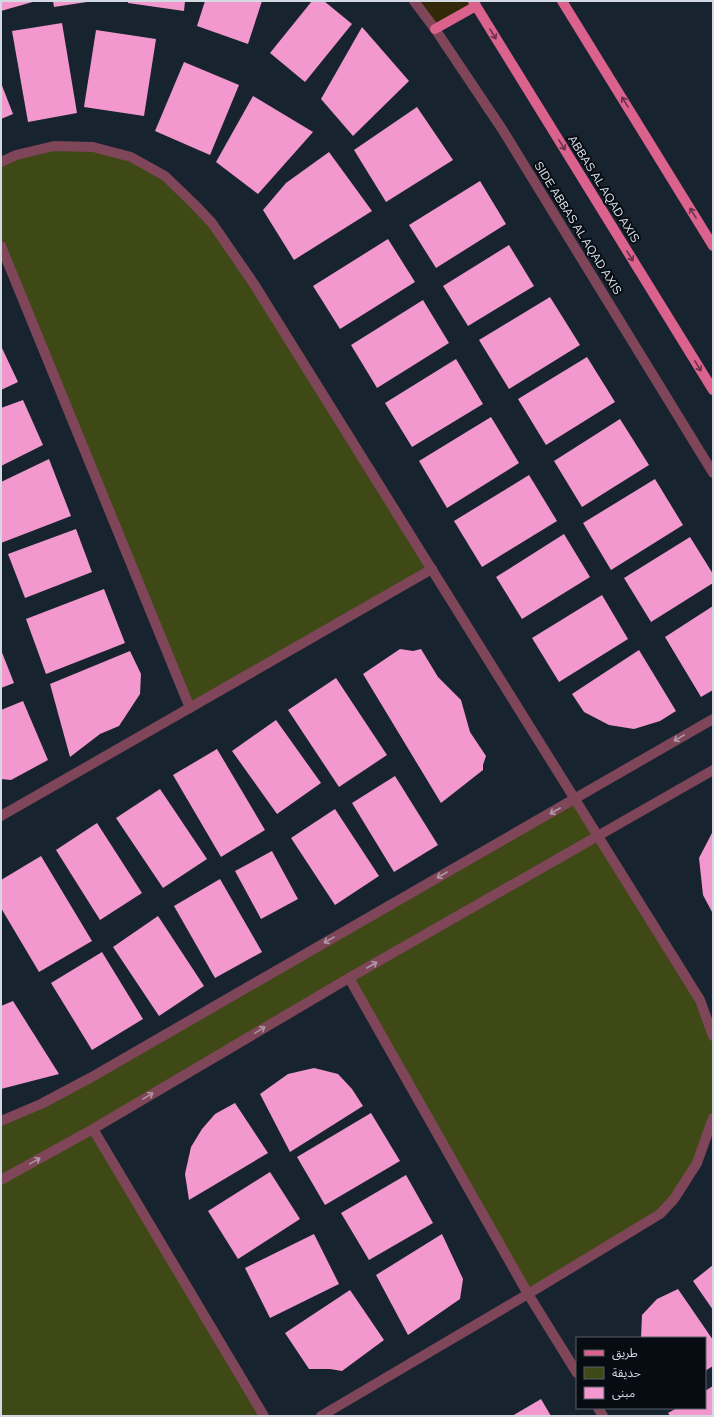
<svg xmlns="http://www.w3.org/2000/svg" width="714" height="1417" font-family="Arial,'Noto Sans Arabic',sans-serif">
	<style>
		.green { fill: #3e4916 }
		.sand { fill: #312907 }
		.building { fill: #f298ce }
		.lines { fill: none; stroke-linecap: round; stroke-linejoin: round }
		.minor { stroke: #7f4558; stroke-width: 10 }
		.tertiary { stroke: #7f4558; stroke-width: 10 }
		.primary { stroke: #dc628e; stroke-width: 10 }
		.oneway { stroke: #67334a }
		.oneway2 { stroke: #ad97a4 }
		.labels { text-anchor: middle; stroke-width: 4; stroke-linejoin: round; paint-order: stroke }
		.street-label { font-size: 12px; fill: #d3dae3; stroke: #070c12 }
	</style>
	<rect width="100%" height="100%" fill="#182330"/>
	<g class="green">
		<path d="M 54,146 L 93,147 L 165,176 L 212,223 L 432,569 L 190,708 L 1,246 L 1,162 Z"/>
		<path d="M 575,799 L 700,1000 L 713,1036 L 713,1118 L 697,1163 L 660,1214 L 528,1294 L 350,980 L 93,1129 L 264,1416 L 1,1416 L 1,1121 L 41,1104 Z"/>
	</g>
	<path class="sand" d="M 414,1 L 473,1 L 476,6 L 435,29 Z"/>
	<g class="building">
		<path d="M 1,1 L 36,1 L 1,11 Z"/>
		<path d="M 53,1 L 87,1 L 87,2 L 54,7 Z"/>
		<path d="M 128,1 L 185,1 L 184,11 L 128,3 Z"/>
		<path d="M 205,1 L 262,1 L 248,44 L 197,26 Z"/>
		<path d="M 312,1 L 324,1 L 352,24 L 305,82 L 270,53 Z"/>
		<path d="M 62,23 L 77,113 L 28,122 L 12,31 Z"/>
		<path d="M 362,27 L 409,81 L 353,136 L 321,99 Z"/>
		<path d="M 96,30 L 156,39 L 144,116 L 84,107 Z"/>
		<path d="M 184,62 L 239,85 L 210,155 L 155,131 Z"/>
		<path d="M 1,83 L 13,114 L 1,119 Z"/>
		<path d="M 253,96 L 313,132 L 258,194 L 216,162 Z"/>
		<path d="M 417,107 L 453,160 L 386,202 L 354,150 Z"/>
		<path d="M 329,152 L 372,211 L 294,260 L 263,210 L 286,183 Z"/>
		<path d="M 480,181 L 506,224 L 436,268 L 409,225 Z"/>
		<path d="M 388,239 L 415,282 L 340,329 L 313,286 Z"/>
		<path d="M 509,245 L 534,286 L 468,326 L 443,286 Z"/>
		<path d="M 550,297 L 580,345 L 509,389 L 479,340 Z"/>
		<path d="M 423,300 L 449,343 L 377,388 L 351,345 Z"/>
		<path d="M 1,346 L 18,382 L 1,390 Z"/>
		<path d="M 587,357 L 615,402 L 546,445 L 518,399 Z"/>
		<path d="M 456,359 L 483,404 L 412,447 L 385,403 Z"/>
		<path d="M 23,400 L 43,445 L 1,466 L 1,408 Z"/>
		<path d="M 491,417 L 519,463 L 447,508 L 419,461 Z"/>
		<path d="M 620,419 L 649,465 L 582,507 L 554,461 Z"/>
		<path d="M 49,459 L 71,516 L 1,543 L 1,482 Z"/>
		<path d="M 529,475 L 557,521 L 482,567 L 454,521 Z"/>
		<path d="M 655,479 L 683,525 L 611,570 L 583,523 Z"/>
		<path d="M 76,529 L 92,572 L 25,598 L 8,554 Z"/>
		<path d="M 564,534 L 590,577 L 522,619 L 496,577 Z"/>
		<path d="M 690,537 L 713,574 L 713,583 L 651,622 L 624,578 Z"/>
		<path d="M 104,589 L 125,643 L 46,674 L 26,619 Z"/>
		<path d="M 602,595 L 628,639 L 559,682 L 532,638 Z"/>
		<path d="M 713,606 L 713,690 L 701,697 L 665,637 Z"/>
		<path d="M 400,649 L 413,651 L 421,649 L 438,677 L 461,700 L 470,732 L 486,756 L 483,765 L 483,770 L 441,803 L 363,674 Z"/>
		<path d="M 1,650 L 14,683 L 1,688 Z"/>
		<path d="M 639,650 L 676,711 L 660,721 L 634,729 L 609,725 L 584,712 L 572,694 Z"/>
		<path d="M 130,651 L 141,674 L 140,694 L 119,726 L 100,734 L 70,757 L 50,684 Z"/>
		<path d="M 336,678 L 387,755 L 339,787 L 288,710 Z"/>
		<path d="M 23,701 L 48,760 L 11,780 L 1,779 L 1,710 Z"/>
		<path d="M 276,720 L 321,783 L 277,814 L 232,751 Z"/>
		<path d="M 217,749 L 265,830 L 221,857 L 173,775 Z"/>
		<path d="M 395,776 L 438,845 L 394,872 L 352,803 Z"/>
		<path d="M 160,789 L 207,859 L 163,888 L 116,818 Z"/>
		<path d="M 335,809 L 379,876 L 335,905 L 291,838 Z"/>
		<path d="M 97,823 L 142,893 L 100,920 L 56,850 Z"/>
		<path d="M 713,831 L 713,911 L 712,912 L 703,895 L 699,858 Z"/>
		<path d="M 272,851 L 298,899 L 261,919 L 235,871 Z"/>
		<path d="M 41,856 L 92,941 L 39,972 L 1,908 L 1,880 Z"/>
		<path d="M 220,879 L 262,952 L 215,978 L 174,906 Z"/>
		<path d="M 158,916 L 204,986 L 159,1016 L 113,947 Z"/>
		<path d="M 102,952 L 143,1019 L 92,1050 L 51,983 Z"/>
		<path d="M 13,1001 L 59,1074 L 1,1089 L 1,1006 Z"/>
		<path d="M 314,1068 L 338,1074 L 352,1089 L 363,1106 L 290,1152 L 260,1094 L 288,1074 Z"/>
		<path d="M 235,1103 L 268,1153 L 189,1200 L 185,1174 L 191,1147 L 202,1129 L 215,1114 Z"/>
		<path d="M 371,1113 L 400,1161 L 325,1205 L 297,1157 Z"/>
		<path d="M 270,1172 L 300,1219 L 238,1259 L 208,1211 Z"/>
		<path d="M 406,1175 L 433,1223 L 369,1260 L 341,1213 Z"/>
		<path d="M 314,1234 L 339,1284 L 270,1318 L 245,1268 Z"/>
		<path d="M 442,1234 L 463,1279 L 460,1299 L 408,1335 L 376,1275 Z"/>
		<path d="M 713,1265 L 713,1310 L 693,1281 Z"/>
		<path d="M 678,1289 L 713,1340 L 713,1366 L 705,1371 L 705,1338 L 641,1338 L 642,1315 L 657,1299 Z"/>
		<path d="M 350,1290 L 384,1340 L 342,1371 L 330,1369 L 309,1369 L 285,1333 Z"/>
		<path d="M 713,1386 L 713,1416 L 670,1416 L 668,1413 L 677,1408 L 705,1408 L 705,1391 Z"/>
		<path d="M 541,1399 L 551,1416 L 512,1416 Z"/>
	</g>
	<g class="lines">
		<g class="minor">
			<path d="M 1,162 L 16,155 L 54,146 L 93,147 L 131,157 L 165,176 L 194,204 L 212,223 L 254,284 L 700,1000 L 713,1036"/>
			<path d="M 1,246 L 190,708"/>
			<path d="M 1,816 L 432,569"/>
			<path d="M 349,978 L 528,1294 L 577,1373"/>
			<path d="M 1,1121 L 41,1104 L 90,1078 L 713,719"/>
			<path d="M 93,1129 L 264,1416"/>
			<path d="M 1,1180 L 93,1129 L 349,978 L 713,770"/>
			<path d="M 598,1408 L 603,1416"/>
			<path d="M 321,1416 L 528,1294 L 660,1214 L 674,1199 L 697,1163 L 713,1118"/>
		</g>
		<path class="tertiary" d="M 414,1 L 435,29 L 502,129 L 713,473"/>
		<g class="primary">
			<path d="M 473,1 L 713,390"/>
			<path d="M 562,1 L 713,246"/>
			<path d="M 435,29 L 476,6"/>
		</g>
	</g>
	<defs><path id="oneway-shaft" d="M-6 0H5M1.5-3L5.5 0L1.5 3" fill="none" stroke-width="1.6" stroke-linecap="round" stroke-linejoin="round"/></defs>
	<g class="oneway">
		<use href="#oneway-shaft" transform="translate(493 34) rotate(58)"/>
		<use href="#oneway-shaft" transform="translate(625 102) rotate(-122)"/>
		<use href="#oneway-shaft" transform="translate(562 145) rotate(58)"/>
		<use href="#oneway-shaft" transform="translate(693 213) rotate(-122)"/>
		<use href="#oneway-shaft" transform="translate(630 256) rotate(58)"/>
		<use href="#oneway-shaft" transform="translate(698 366) rotate(58)"/>
	</g>
	<g class="oneway2">
		<use href="#oneway-shaft" transform="translate(679 738) rotate(150)"/>
		<use href="#oneway-shaft" transform="translate(555 811) rotate(150)"/>
		<use href="#oneway-shaft" transform="translate(442 875) rotate(150)"/>
		<use href="#oneway-shaft" transform="translate(329 940) rotate(150)"/>
		<use href="#oneway-shaft" transform="translate(372 965) rotate(-30)"/>
		<use href="#oneway-shaft" transform="translate(260 1030) rotate(-31)"/>
		<use href="#oneway-shaft" transform="translate(148 1096) rotate(-31)"/>
		<use href="#oneway-shaft" transform="translate(35 1161) rotate(-29)"/>
	</g>
	<g class="labels">
		<g class="street-label">
			<text transform="translate(604 189) rotate(58)" y="4">ABBAS AL AQAD AXIS</text>
			<text transform="translate(578 228) rotate(58)" y="4">SIDE ABBAS AL AQAD AXIS</text>
		</g>
	</g>
	<rect width="714" height="1417" fill="none" stroke="#d3dae3" stroke-width="4"/>
	<rect x="576" y="1337" width="130" height="72" fill="#070c12" stroke="#595e66"/>
	<rect x="584" y="1350" width="20" height="6" fill="#dc628e" stroke="#595e66"/>
	<text x="612" y="1357" font-size="12" fill="#d3dae3">طريق</text>
	<rect x="584" y="1367" width="20" height="12" fill="#3e4916" stroke="#595e66"/>
	<text x="612" y="1377" font-size="12" fill="#d3dae3">حديقة</text>
	<rect x="584" y="1387" width="20" height="12" fill="#f298ce" stroke="#595e66"/>
	<text x="612" y="1397" font-size="12" fill="#d3dae3">مبنى</text>
</svg>
